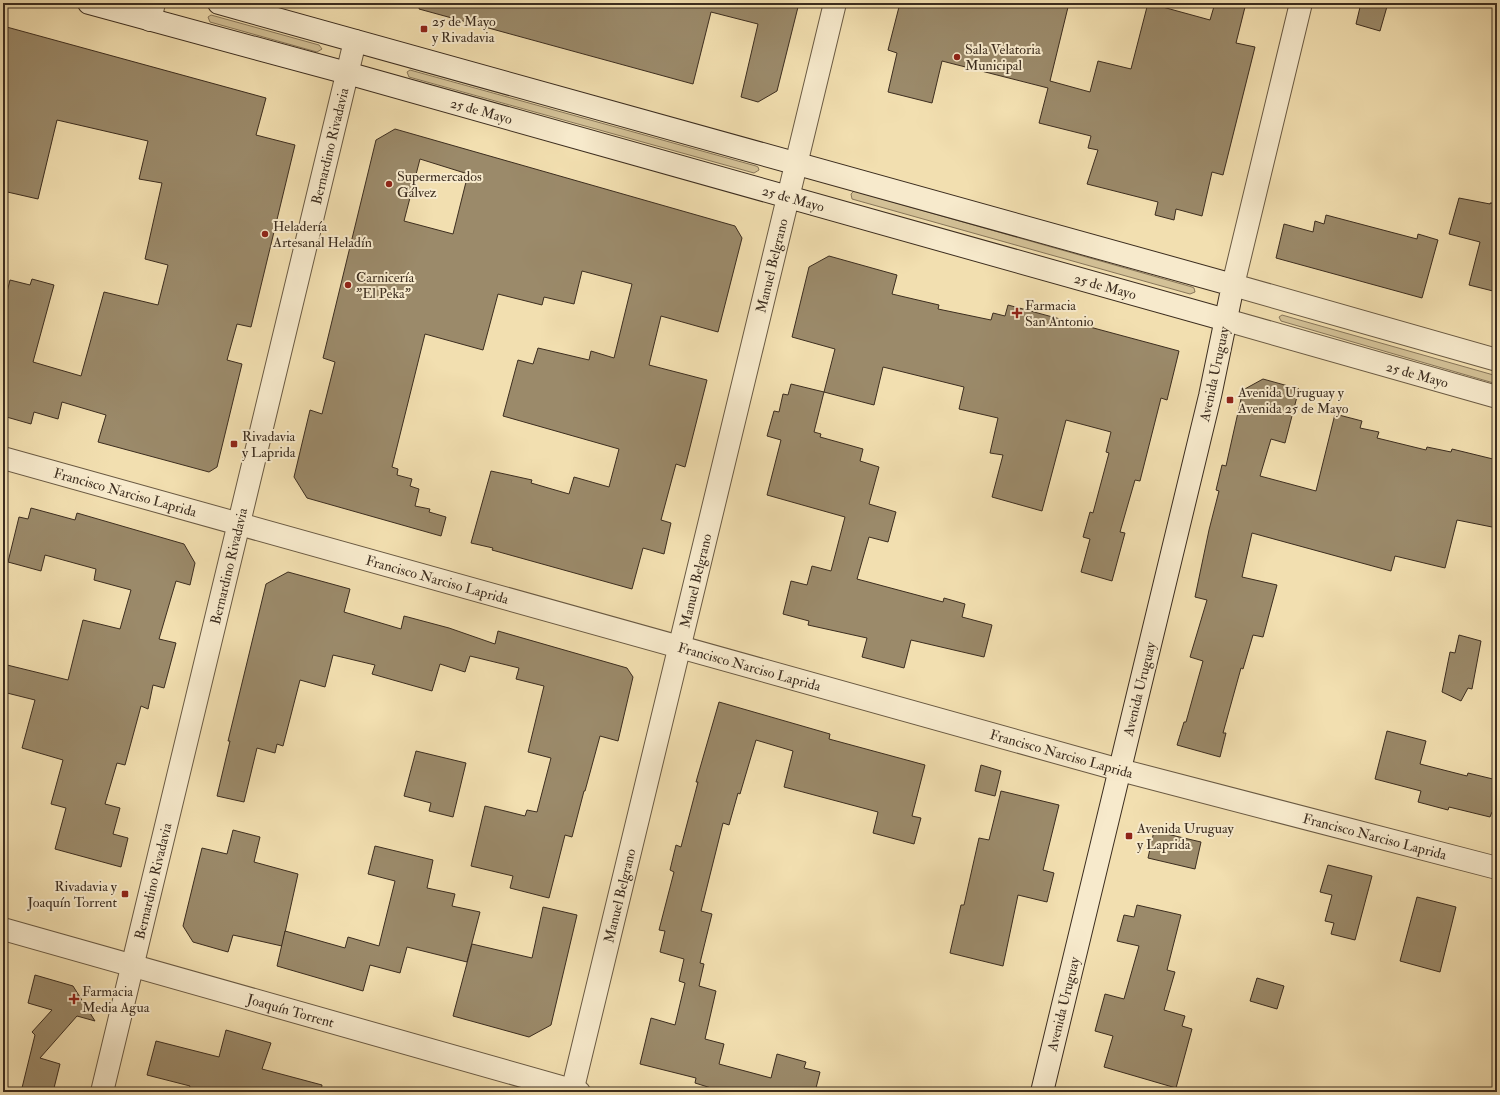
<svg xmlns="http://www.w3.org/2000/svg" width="1500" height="1095" font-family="'IM FELL Double Pica',serif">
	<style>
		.green { fill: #d3c197; stroke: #88775b }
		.building { fill: #9b8a6a; stroke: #3c2d1f; fill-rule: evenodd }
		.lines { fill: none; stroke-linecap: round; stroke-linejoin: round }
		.minor-casing { stroke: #6a5a43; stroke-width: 24 }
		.tertiary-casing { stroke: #6a5a43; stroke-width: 24 }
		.secondary-casing { stroke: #3c2d1f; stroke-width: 24 }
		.minor { stroke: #f7eacc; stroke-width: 22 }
		.tertiary { stroke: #f7eacc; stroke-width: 22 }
		.secondary { stroke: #f7eacc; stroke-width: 22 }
		.poi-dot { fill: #8f2418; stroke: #f7eacc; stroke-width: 1.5 }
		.labels { text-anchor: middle; stroke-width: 4; stroke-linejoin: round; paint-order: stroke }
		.poi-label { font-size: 14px; fill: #3c2d1f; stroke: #f7eacc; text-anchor: start }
		.street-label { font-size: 14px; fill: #3c2d1f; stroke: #f7eacc }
	</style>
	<rect width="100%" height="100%" fill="#f2dfb0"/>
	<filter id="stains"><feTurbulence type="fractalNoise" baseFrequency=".005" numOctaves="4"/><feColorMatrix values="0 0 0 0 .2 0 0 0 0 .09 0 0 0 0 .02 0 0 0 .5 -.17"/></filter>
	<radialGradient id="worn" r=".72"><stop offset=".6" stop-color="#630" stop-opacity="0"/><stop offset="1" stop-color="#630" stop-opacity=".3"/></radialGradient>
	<g class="green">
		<path d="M 211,15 L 319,45 L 322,49 L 317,52 L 210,22 L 208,17 Z"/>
		<path d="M 410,70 L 756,166 L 758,167 L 759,170 L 754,173 L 409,77 L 407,72 Z"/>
		<path d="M 854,191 L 1192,287 L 1194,288 L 1195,292 L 1190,294 L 852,199 L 851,194 Z"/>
		<path d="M 1282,315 L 1497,376 L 1497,384 L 1281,321 L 1279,317 Z"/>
	</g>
	<g class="building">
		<path d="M 420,3 L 799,3 L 777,91 L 758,102 L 741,97 L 758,24 L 711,12 L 693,84 L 419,9 Z"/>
		<path d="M 900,3 L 1069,3 L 1050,81 L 1090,92 L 1098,61 L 1131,69 L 1148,3 L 1210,20 L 1215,3 L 1246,3 L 1236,43 L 1255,47 L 1223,175 L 1212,172 L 1202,216 L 1176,209 L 1174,220 L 1155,215 L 1158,202 L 1087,184 L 1098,150 L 1088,148 L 1091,136 L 1039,123 L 1048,88 L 942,61 L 932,103 L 888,92 L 897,53 L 888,50 Z"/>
		<path d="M 1361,3 L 1388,3 L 1380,31 L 1356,24 Z"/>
		<path d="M 3,26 L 266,98 L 256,135 L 295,145 L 251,327 L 237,324 L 227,360 L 242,364 L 217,467 L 209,472 L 98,442 L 106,415 L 62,402 L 58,419 L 34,412 L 31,424 L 3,416 L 3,308 L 10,280 L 30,285 L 32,279 L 54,285 L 33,362 L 81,376 L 104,292 L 158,305 L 168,265 L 145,259 L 162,183 L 139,179 L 148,141 L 57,120 L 38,199 L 3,191 Z"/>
		<path d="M 395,129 L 735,226 L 742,238 L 718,332 L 661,316 L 649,365 L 707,380 L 685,467 L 676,464 L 661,520 L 671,523 L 664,554 L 643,548 L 632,589 L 492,550 L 493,548 L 471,543 L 491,471 L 532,480 L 531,483 L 569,494 L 574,477 L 609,487 L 619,449 L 503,416 L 518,360 L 533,364 L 538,348 L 589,360 L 591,351 L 614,358 L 632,284 L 582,271 L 574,304 L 544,297 L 542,305 L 498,294 L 483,350 L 425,334 L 392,467 L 398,469 L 397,475 L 412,479 L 410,486 L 419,489 L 415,506 L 430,509 L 429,512 L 446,517 L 441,536 L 307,498 L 294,477 L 310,410 L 322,414 L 335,362 L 323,358 L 376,140 ZM 420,159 L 468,174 L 453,234 L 404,221 Z"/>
		<path d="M 1459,198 L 1490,204 L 1490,203 L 1497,203 L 1497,292 L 1469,285 L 1480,242 L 1449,234 Z"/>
		<path d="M 1326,215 L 1417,239 L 1418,234 L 1438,240 L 1422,298 L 1276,258 L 1284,224 L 1313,232 L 1315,221 L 1324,224 Z"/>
		<path d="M 829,256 L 897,275 L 892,294 L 939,305 L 938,309 L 991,320 L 993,313 L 1005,316 L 1008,305 L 1179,351 L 1167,400 L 1161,398 L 1140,481 L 1135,480 L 1120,532 L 1125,533 L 1112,581 L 1081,572 L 1090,539 L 1083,537 L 1090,512 L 1093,513 L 1109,453 L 1106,452 L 1111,432 L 1066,420 L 1042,511 L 992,497 L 1003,455 L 990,453 L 998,418 L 959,409 L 964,387 L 883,367 L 874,405 L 824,392 L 835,349 L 792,337 L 809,267 Z"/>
		<path d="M 1263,379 L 1299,389 L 1285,443 L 1271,439 L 1260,476 L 1316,491 L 1335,414 L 1362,421 L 1360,428 L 1379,432 L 1377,438 L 1426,450 L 1427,447 L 1451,452 L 1452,449 L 1497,460 L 1497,528 L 1457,520 L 1445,568 L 1395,556 L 1391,571 L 1252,533 L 1242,577 L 1277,585 L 1263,637 L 1253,635 L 1243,669 L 1241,668 L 1223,733 L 1226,733 L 1220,757 L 1177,745 L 1184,722 L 1186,722 L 1203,661 L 1190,657 L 1207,600 L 1195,597 L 1209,530 L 1219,491 L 1216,490 L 1222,465 L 1226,466 L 1243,390 Z"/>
		<path d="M 791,384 L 824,392 L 814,432 L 821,434 L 820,437 L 863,449 L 860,461 L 879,467 L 869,504 L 896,512 L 888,542 L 869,537 L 857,579 L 943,602 L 944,598 L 965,604 L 962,617 L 992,625 L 984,657 L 911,640 L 904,668 L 862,657 L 867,638 L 808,625 L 809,621 L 783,614 L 791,581 L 807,585 L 812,566 L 831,571 L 845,517 L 767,495 L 781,440 L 767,436 L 774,411 L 779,412 L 783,394 L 788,395 Z"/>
		<path d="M 31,508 L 75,520 L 77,513 L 184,544 L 195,563 L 190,585 L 176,581 L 159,639 L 176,643 L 164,688 L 153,685 L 148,709 L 141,706 L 125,765 L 117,763 L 105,804 L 120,808 L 113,834 L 128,838 L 121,867 L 55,849 L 66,808 L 51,804 L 63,760 L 22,748 L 35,700 L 3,692 L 3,664 L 68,680 L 83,620 L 120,629 L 131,590 L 94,580 L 96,569 L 45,555 L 41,571 L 8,562 L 19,517 L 28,519 Z"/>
		<path d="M 288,572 L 350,589 L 344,612 L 401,629 L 404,616 L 449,628 L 495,644 L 498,631 L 627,668 L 633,677 L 618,741 L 600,736 L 585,791 L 584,791 L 572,837 L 565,835 L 549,898 L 510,888 L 513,876 L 471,866 L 485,806 L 525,816 L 527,810 L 537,812 L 551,758 L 528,752 L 544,686 L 516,679 L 519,668 L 470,656 L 465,672 L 440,664 L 432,691 L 372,674 L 375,665 L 333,655 L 325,687 L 300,680 L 283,746 L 277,744 L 275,753 L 257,748 L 244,802 L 217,796 L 230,741 L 228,741 L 266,584 Z"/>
		<path d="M 1459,635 L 1481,641 L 1472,689 L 1468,688 L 1461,701 L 1442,692 L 1450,652 L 1455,653 Z"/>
		<path d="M 719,702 L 830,734 L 829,739 L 925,765 L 912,816 L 921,818 L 914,844 L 873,833 L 878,812 L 784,787 L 793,751 L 756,740 L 740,794 L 738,793 L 729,825 L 723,823 L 701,911 L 712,914 L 700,963 L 704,964 L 699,986 L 716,991 L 705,1039 L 724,1044 L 719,1064 L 771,1078 L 777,1054 L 806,1062 L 804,1068 L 820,1072 L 815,1092 L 724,1092 L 695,1083 L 696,1078 L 640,1064 L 651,1018 L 675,1025 L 685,983 L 679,981 L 684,959 L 660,952 L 665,931 L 659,930 L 674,872 L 670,870 L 676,845 L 681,847 L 698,782 L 696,782 Z"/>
		<path d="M 1387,731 L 1426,741 L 1420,764 L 1467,776 L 1468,773 L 1497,780 L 1497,813 L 1492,812 L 1490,817 L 1449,807 L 1448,810 L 1418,802 L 1421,791 L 1375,779 Z"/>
		<path d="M 416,751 L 466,763 L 453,817 L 429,811 L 431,803 L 404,796 Z"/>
		<path d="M 981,765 L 1001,771 L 995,796 L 975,791 Z"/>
		<path d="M 1001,791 L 1059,805 L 1043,870 L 1054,873 L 1047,902 L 1018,895 L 1003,966 L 950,953 L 961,905 L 964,905 L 979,838 L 989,840 Z"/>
		<path d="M 233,830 L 260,837 L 254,862 L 298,874 L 282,946 L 233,935 L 228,952 L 193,942 L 183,926 L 202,848 L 227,854 Z"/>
		<path d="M 1154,831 L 1201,842 L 1195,869 L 1148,858 Z"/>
		<path d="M 375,846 L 433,860 L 427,888 L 455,894 L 452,906 L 480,912 L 467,962 L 407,947 L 400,973 L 370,965 L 363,991 L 277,966 L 285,931 L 345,948 L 348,937 L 379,946 L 395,881 L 368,874 Z"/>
		<path d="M 1328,865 L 1372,876 L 1355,940 L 1331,934 L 1334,923 L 1325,921 L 1332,895 L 1320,892 Z"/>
		<path d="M 1417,897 L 1456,907 L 1440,972 L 1400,961 Z"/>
		<path d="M 1137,905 L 1181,915 L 1167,970 L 1175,972 L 1164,1010 L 1185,1016 L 1182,1026 L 1192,1029 L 1176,1088 L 1104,1067 L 1113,1036 L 1095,1031 L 1105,994 L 1124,999 L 1139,946 L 1117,941 L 1124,915 L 1134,917 Z"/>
		<path d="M 543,907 L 577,915 L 551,1025 L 529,1037 L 453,1016 L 472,944 L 532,958 Z"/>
		<path d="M 35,975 L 73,986 L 95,1021 L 77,1016 L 40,1058 L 60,1064 L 53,1092 L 21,1092 L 35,1035 L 32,1032 L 52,1010 L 28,1003 Z"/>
		<path d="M 1257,978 L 1284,986 L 1277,1009 L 1250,1001 Z"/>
		<path d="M 226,1030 L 271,1043 L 262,1069 L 322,1085 L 321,1092 L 188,1092 L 190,1086 L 147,1075 L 156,1041 L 219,1057 Z"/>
	</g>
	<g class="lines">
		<defs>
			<g id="minor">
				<path d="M 1233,285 L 1301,3"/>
				<path id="s1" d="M 3,458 L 1120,770 L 1497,868"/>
				<path id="s2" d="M 3,929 L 579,1092"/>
				<path id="s3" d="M 102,1092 L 355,41"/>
				<path id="s4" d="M 572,1092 L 835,3"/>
			</g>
			<g id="tertiary">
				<path d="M 150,20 L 154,3"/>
				<path d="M 1233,285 L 1497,360"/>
				<path id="s5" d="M 1226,320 L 1497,397"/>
			</g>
			<g id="secondary">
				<path id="s6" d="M 89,3 L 347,73 L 1226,320"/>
				<path d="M 219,3 L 1233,285 L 1210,396 L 1042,1092"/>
			</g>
		</defs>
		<use href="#minor" class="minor-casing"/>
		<use href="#tertiary" class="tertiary-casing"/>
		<use href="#secondary" class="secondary-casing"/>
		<use href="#minor" class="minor"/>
		<use href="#tertiary" class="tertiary"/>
		<use href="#secondary" class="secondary"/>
	</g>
	<g class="poi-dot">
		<rect x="420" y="25" width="8" height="8" rx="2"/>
		<circle cx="957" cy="57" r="4"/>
		<circle cx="389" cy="184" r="4"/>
		<circle cx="265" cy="234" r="4"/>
		<circle cx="348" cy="285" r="4"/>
		<path d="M1015 307h4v4h4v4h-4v4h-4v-4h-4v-4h4z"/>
		<rect x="1226" y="396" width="8" height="8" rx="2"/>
		<rect x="230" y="440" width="8" height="8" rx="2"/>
		<rect x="1125" y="832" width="8" height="8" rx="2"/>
		<rect x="121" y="890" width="8" height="8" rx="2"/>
		<path d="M72 993h4v4h4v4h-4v4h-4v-4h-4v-4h4z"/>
	</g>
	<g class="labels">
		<g class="poi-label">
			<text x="432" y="26">25 de Mayo<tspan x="432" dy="16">y Rivadavia</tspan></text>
			<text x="965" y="54">Sala Velatoria<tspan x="965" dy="16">Municipal</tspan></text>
			<text x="397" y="181">Supermercados<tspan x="397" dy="16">Gálvez</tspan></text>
			<text x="273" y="231">Heladería<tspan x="273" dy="16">Artesanal Heladín</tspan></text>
			<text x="356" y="282">Carnicería<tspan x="356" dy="16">"El Peka"</tspan></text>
			<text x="1025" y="310">Farmacia<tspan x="1025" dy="16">San Antonio</tspan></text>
			<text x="1238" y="397">Avenida Uruguay y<tspan x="1238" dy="16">Avenida 25 de Mayo</tspan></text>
			<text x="242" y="441">Rivadavia<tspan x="242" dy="16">y Laprida</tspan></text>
			<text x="1137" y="833">Avenida Uruguay<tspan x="1137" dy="16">y Laprida</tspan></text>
			<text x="117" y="891" text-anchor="end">Rivadavia y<tspan x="117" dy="16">Joaquín Torrent</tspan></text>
			<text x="82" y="996">Farmacia<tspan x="82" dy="16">Media Agua</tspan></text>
		</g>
		<g class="street-label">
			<text dy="5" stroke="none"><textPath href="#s6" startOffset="407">25 de Mayo</textPath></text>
			<text dy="5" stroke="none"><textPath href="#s3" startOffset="973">Bernardino Rivadavia</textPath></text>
			<text dy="5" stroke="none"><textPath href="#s6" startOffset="731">25 de Mayo</textPath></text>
			<text dy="5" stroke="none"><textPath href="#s4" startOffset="850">Manuel Belgrano</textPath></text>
			<text dy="5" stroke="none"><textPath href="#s6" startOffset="1055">25 de Mayo</textPath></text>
			<text transform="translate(1214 374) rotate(-78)" y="5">Avenida Uruguay</text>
			<text dy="5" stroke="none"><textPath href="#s5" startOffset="199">25 de Mayo</textPath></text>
			<text dy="5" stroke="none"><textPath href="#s1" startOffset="127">Francisco Narciso Laprida</textPath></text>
			<text dy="5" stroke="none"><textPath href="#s3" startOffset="541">Bernardino Rivadavia</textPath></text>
			<text dy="5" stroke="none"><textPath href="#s1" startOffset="451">Francisco Narciso Laprida</textPath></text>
			<text dy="5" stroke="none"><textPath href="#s4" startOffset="526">Manuel Belgrano</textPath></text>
			<text dy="5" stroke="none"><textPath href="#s1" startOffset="775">Francisco Narciso Laprida</textPath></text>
			<text transform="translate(1139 689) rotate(-76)" y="5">Avenida Uruguay</text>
			<text dy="5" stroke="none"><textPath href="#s1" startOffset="1099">Francisco Narciso Laprida</textPath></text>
			<text dy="5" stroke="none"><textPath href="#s1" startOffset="1423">Francisco Narciso Laprida</textPath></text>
			<text dy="5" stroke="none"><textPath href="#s3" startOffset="217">Bernardino Rivadavia</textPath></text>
			<text dy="5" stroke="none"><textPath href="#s4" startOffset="202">Manuel Belgrano</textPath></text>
			<text transform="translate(1063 1004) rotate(-76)" y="5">Avenida Uruguay</text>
			<text dy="5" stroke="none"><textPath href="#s2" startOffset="299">Joaquín Torrent</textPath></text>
		</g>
	</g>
	<rect width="1500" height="1095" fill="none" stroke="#f2dfb0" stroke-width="16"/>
	<rect x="4" y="4" width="1492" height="1087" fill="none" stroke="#3c2d1f" stroke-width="2"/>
	<rect x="8" y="8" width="1484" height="1079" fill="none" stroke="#3c2d1f"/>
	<rect width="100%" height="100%" filter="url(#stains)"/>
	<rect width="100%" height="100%" fill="url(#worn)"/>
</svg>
